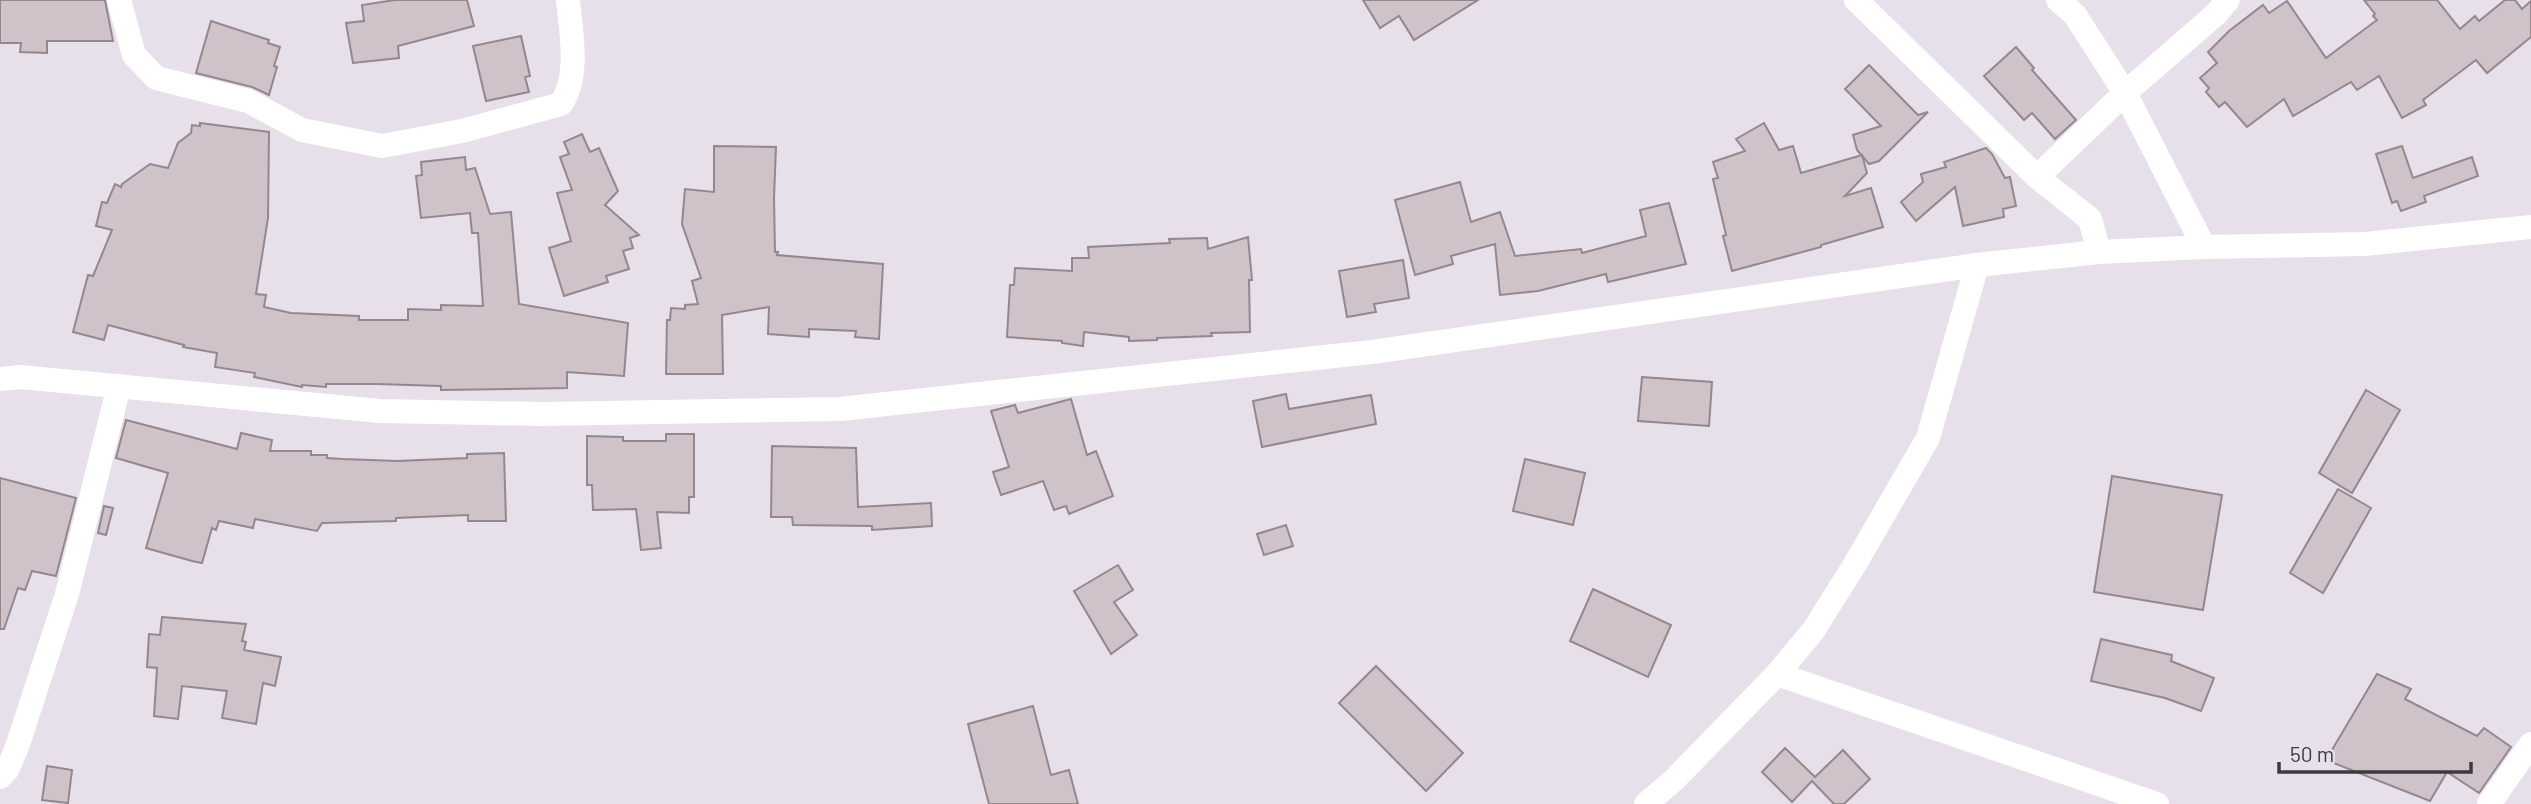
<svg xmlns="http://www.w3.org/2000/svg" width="2531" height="804" font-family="Barlow,sans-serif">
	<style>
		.building { fill: #cfc2c8; stroke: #94888e; stroke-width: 2 }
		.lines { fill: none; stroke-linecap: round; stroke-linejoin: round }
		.minor { stroke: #fff; stroke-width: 24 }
	</style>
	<rect width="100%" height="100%" fill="#e7dfea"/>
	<g class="building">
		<path d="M 0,0 L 105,0 L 113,41 L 47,41 L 47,53 L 20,52 L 21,43 L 0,43 Z"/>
		<path d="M 395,0 L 467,0 L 474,26 L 398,46 L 399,58 L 353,63 L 346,23 L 364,21 L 362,5 Z"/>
		<path d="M 1363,0 L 1478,0 L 1414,40 L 1399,16 L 1380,28 Z"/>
		<path d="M 2364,0 L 2437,0 L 2460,29 L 2475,16 L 2479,21 L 2505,0 L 2515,0 L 2522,9 L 2531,1 L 2531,37 L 2487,73 L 2476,60 L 2423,100 L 2426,105 L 2402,118 L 2379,76 L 2357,90 L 2351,82 L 2293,116 L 2284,99 L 2247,127 L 2225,102 L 2219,107 L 2206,92 L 2209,88 L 2200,78 L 2217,63 L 2208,52 L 2229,31 L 2263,5 L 2269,13 L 2287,1 L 2326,58 L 2377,20 L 2373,16 L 2375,14 Z"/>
		<path d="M 211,21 L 269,40 L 268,43 L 280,47 L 274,66 L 277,67 L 269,95 L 252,87 L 196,73 Z"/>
		<path d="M 521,36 L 530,76 L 525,77 L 529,92 L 486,101 L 473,46 Z"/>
		<path d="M 2016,47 L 2034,68 L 2032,70 L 2076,120 L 2055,139 L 2032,113 L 2024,120 L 1984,76 Z"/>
		<path d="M 1869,65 L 1918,115 L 1928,112 L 1879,161 L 1869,164 L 1857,150 L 1853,135 L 1881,126 L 1845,89 Z"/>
		<path d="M 200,123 L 269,132 L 268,218 L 256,294 L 266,295 L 264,307 L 291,313 L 359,316 L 359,320 L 408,320 L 408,309 L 441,310 L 441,305 L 483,306 L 478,233 L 472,233 L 470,213 L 421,218 L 416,176 L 422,175 L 421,162 L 465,157 L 466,170 L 475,168 L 490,214 L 511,212 L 519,304 L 628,323 L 624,376 L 567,372 L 567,388 L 441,390 L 441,386 L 376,384 L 326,384 L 326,387 L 302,385 L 302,387 L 254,377 L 255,373 L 215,367 L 217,353 L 183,347 L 184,345 L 108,325 L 104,340 L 73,332 L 88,275 L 93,276 L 112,230 L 96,226 L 102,202 L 107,203 L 115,184 L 121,187 L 122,184 L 150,164 L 168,168 L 178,143 L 191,133 L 192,125 L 200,126 Z"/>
		<path d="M 1764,123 L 1779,150 L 1793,146 L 1801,173 L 1862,155 L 1867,173 L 1845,196 L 1871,188 L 1883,227 L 1821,245 L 1821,247 L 1732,271 L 1723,236 L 1726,235 L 1713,179 L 1718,178 L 1713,162 L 1745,151 L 1736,139 Z"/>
		<path d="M 582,134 L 590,152 L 599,148 L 618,191 L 605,205 L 639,235 L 630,238 L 633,248 L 623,251 L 629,269 L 606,276 L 608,282 L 564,296 L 549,248 L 571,241 L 557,193 L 572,190 L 560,157 L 569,154 L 564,142 Z"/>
		<path d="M 714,146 L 776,147 L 774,198 L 775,252 L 778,252 L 777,255 L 883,264 L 879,339 L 855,337 L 856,331 L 809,329 L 809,337 L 768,334 L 769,307 L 722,315 L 723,374 L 666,374 L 667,320 L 670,320 L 671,308 L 685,309 L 685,305 L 698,304 L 692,281 L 701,278 L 682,224 L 685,189 L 714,192 Z"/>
		<path d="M 2402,146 L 2413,178 L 2472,157 L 2478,176 L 2424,196 L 2426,202 L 2401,211 L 2397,201 L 2392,203 L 2376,154 Z"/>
		<path d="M 1986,148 L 1992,154 L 2005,178 L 2010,177 L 2016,206 L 2003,209 L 2004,217 L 1963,226 L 1955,187 L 1916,221 L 1901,202 L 1923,182 L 1921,174 L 1946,167 L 1944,162 Z"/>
		<path d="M 1460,182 L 1471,222 L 1500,212 L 1515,256 L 1581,249 L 1582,253 L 1646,236 L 1640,210 L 1669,203 L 1686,264 L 1608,282 L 1606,274 L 1538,291 L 1500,295 L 1495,244 L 1451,256 L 1453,264 L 1415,275 L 1395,200 Z"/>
		<path d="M 1248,237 L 1252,280 L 1249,280 L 1250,332 L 1211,333 L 1212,336 L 1157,338 L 1157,340 L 1129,341 L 1129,337 L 1084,332 L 1083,346 L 1062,343 L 1062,341 L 1007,337 L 1010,285 L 1014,285 L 1015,268 L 1072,271 L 1072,258 L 1089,258 L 1088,247 L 1170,243 L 1169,239 L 1207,238 L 1208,249 Z"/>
		<path d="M 1403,260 L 1409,298 L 1374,304 L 1376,312 L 1347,317 L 1339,271 Z"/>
		<path d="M 1642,377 L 1712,382 L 1709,426 L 1638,421 Z"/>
		<path d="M 2366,390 L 2400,410 L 2352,493 L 2319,473 Z"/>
		<path d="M 1286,394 L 1289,409 L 1371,395 L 1376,424 L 1262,447 L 1253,401 Z"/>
		<path d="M 1071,399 L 1087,455 L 1096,451 L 1113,496 L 1069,514 L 1066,506 L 1054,510 L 1043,481 L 1001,495 L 993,472 L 1009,467 L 991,411 L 1015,405 L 1018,413 Z"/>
		<path d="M 126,420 L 237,449 L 241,433 L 272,440 L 270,451 L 311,451 L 311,455 L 327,455 L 327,458 L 343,459 L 397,461 L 467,458 L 467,454 L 504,453 L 506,521 L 468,521 L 468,515 L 396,518 L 396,521 L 322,523 L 317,531 L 255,519 L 253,528 L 219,521 L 216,530 L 212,528 L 202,563 L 192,561 L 146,548 L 168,473 L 116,458 Z"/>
		<path d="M 666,434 L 694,434 L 694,497 L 689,497 L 689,513 L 657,512 L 661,548 L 641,550 L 636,509 L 593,510 L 592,485 L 587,485 L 587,436 L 623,437 L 623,441 L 666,441 Z"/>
		<path d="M 772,446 L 856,448 L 858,507 L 931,503 L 932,526 L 872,530 L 872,526 L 793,525 L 792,517 L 771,517 Z"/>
		<path d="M 1525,459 L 1585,473 L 1573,525 L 1513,511 Z"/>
		<path d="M 2112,476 L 2222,495 L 2203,610 L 2094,592 Z"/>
		<path d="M 0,478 L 76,498 L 56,576 L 32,571 L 25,590 L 18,588 L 4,629 L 0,629 Z"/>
		<path d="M 2338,489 L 2371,508 L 2323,593 L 2290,573 Z"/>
		<path d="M 104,506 L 113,508 L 106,535 L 98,533 Z"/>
		<path d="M 1286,525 L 1293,546 L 1264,555 L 1257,534 Z"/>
		<path d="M 1118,565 L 1133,590 L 1114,602 L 1137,635 L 1111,654 L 1074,591 Z"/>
		<path d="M 1593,589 L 1671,625 L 1648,677 L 1570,641 Z"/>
		<path d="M 162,617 L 246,624 L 242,641 L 246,642 L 244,650 L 281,657 L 275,686 L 263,683 L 256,724 L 222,718 L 227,691 L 182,686 L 178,719 L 154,716 L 157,668 L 147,667 L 149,634 L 160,635 Z"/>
		<path d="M 2101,639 L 2172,655 L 2171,661 L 2214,678 L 2201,711 L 2165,698 L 2091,681 Z"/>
		<path d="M 1376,666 L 1463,753 L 1426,791 L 1339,703 Z"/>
		<path d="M 2377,674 L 2411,689 L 2405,699 L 2477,736 L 2484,728 L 2511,747 L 2479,793 L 2447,772 L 2430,801 L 2326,760 Z"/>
		<path d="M 1033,706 L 1051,775 L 1069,770 L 1078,804 L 989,804 L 968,724 Z"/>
		<path d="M 1785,748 L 1815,777 L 1843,750 L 1870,779 L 1844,804 L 1834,804 L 1812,781 L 1792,802 L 1762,772 Z"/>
		<path d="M 47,766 L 72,770 L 68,803 L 42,800 Z"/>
	</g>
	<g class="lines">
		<g class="minor">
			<path d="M 119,0 L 134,55 L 156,78 L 248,101 L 302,130 L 382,146 L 462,131 L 561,104 C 580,76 571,32 568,0"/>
			<path d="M 1856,0 L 2037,177 L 2090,219 L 2099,252"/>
			<path d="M 2058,0 L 2075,15 L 2125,93 L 2204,247"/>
			<path d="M 2037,177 L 2125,93 L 2216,14 L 2228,0"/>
			<path d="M 0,379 L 20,377 L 380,411 L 542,414 L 840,409 L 1372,352 L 1977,265 L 2099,252 L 2204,247 L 2365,244 L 2531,227"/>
			<path d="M 1777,674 L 2157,804"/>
			<path d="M 0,777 L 7,770 L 17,747 L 67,594 L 119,386"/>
			<path d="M 1646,804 L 1675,779 L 1777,674 L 1813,631 L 1855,564 L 1928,438 L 1977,265"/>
			<path d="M 2489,804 L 2531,744"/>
		</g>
	</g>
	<path d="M2279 762v10h192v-10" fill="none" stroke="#3d3a3e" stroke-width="3.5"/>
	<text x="2290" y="762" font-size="21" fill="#3d3a3e" stroke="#e7dfea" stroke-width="5" paint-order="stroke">50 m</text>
</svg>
